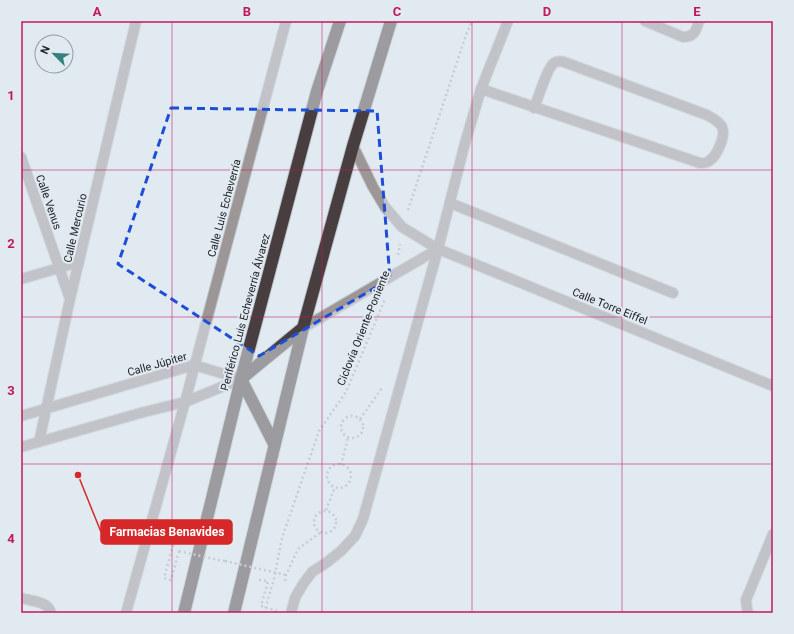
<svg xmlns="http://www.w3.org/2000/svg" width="794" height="634" font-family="Roboto,sans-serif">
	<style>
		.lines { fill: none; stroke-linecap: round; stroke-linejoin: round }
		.minor-casing { stroke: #bec5cc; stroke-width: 12 }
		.highway-casing { stroke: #bec5cc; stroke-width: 14 }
		.path { stroke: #a4aab1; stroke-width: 2.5; stroke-dasharray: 2 3; stroke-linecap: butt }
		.minor { stroke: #9c9697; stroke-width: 10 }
		.highway { stroke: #483e3f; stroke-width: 12 }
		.path-bridge { stroke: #a4aab1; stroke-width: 2.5; stroke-dasharray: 2 3; stroke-linecap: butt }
		.marked { fill: none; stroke: #1d4ed8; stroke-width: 3; stroke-dasharray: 8 5; stroke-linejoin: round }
		.grid { fill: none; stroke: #c2185b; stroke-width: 1; stroke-opacity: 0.55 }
		.labels { text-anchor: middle; stroke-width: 4; stroke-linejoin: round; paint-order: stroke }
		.street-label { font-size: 11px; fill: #202326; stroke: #e1e9f1 }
		.leader { fill: none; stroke: #d62828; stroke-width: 1.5 }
		.callout-dot { fill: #d62828; stroke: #e1e9f1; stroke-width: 1.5 }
		.callout { fill: #d62828; stroke: #d62828; stroke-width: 1.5 }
		.callout-label { font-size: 12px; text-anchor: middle; font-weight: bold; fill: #fff }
		.neatline { fill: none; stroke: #c2185b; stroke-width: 1.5 }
		.grid-label { font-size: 13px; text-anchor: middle; font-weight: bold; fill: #c2185b }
	</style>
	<rect width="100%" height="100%" fill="#e1e9f1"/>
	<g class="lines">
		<defs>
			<g id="minor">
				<path d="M 645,21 L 683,37 C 695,37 696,30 699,21"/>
				<path d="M 481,89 L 700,163 C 703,163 707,163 709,161 C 717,156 726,136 722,127 C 719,121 712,118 707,115 L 564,62 C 561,61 557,61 554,63 C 547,68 538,99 534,108"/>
				<path d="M 353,146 L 373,187 L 385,207 L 402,227 L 438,249 L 773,386"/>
				<path d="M 21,157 L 70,299"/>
				<path d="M 450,203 L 673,293"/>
				<path d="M 21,279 L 59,268 L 79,262"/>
				<path d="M 303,328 L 438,249"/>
				<path d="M 21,416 L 194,365 L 241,379"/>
				<path d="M 39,442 L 70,299 L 136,21"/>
				<path d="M 21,447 L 144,412 L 185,402 L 241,379"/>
				<path d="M 21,598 C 31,601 48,601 51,613"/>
				<path d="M 126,613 L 185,402 L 286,21"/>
				<path d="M 291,613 L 295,598 L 303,584 L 312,572 L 326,563 L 341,551 L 355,536 L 363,519 L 438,249 L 465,143 L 481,89 L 508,21"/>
				<path d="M 748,613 L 747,608 L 746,600 L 773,534"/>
			</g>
			<g id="highway">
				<path d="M 241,379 L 303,328"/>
				<path d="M 241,379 L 274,444"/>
				<path d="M 184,613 L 241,379 L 317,91 L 340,21"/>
				<path d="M 234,613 L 303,328 L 353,146 L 391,21"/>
			</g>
		</defs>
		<use href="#minor" class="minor-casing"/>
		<use href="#highway" class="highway-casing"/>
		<g class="path">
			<path d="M 408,210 L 466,35 L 472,21"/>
			<path d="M 398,255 L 400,244"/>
			<circle cx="352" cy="427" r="11"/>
			<path d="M 360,419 L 382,388"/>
			<circle cx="339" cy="476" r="12"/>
			<path d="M 341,465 L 348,438"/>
			<path d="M 326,510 L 335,487"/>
			<circle cx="325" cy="522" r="11"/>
			<path d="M 179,551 L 171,580 L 164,578 L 180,521 L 189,522"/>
			<path d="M 218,560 L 225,561"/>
			<path d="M 259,580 L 268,581 L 261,606"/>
			<path d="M 285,581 L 286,575 L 298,549 L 321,532"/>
			<path d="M 264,613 L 274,579 L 282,538 L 319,431 L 346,392 L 385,299"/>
		</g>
		<use href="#minor" class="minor"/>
		<use href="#highway" class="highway"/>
		<g class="path-bridge">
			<path d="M 179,551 L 218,560"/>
			<path d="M 225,561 L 286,575"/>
			<path d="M 261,606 L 277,611"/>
		</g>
	</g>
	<path d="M0 0H794V634H0ZM 171,108 L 377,111 L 390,279 L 259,356 L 118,264 Z" fill="#e1e9f1" fill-opacity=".55" fill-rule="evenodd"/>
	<path class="marked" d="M 171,108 L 377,111 L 390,279 L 259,356 L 118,264 Z"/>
	<path class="grid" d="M 172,21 L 172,613M 322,21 L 322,613M 472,21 L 472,613M 622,21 L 622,613M 21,170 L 773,170M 21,317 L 773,317M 21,464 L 773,464"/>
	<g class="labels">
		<g class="street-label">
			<text transform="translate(49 202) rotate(71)" y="4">Calle Venus</text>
			<text transform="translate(224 208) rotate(-75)" y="4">Calle Luis Echeverría</text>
			<text transform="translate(75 228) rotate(-77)" y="4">Calle Mercurio</text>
			<text transform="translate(610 306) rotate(22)" y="4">Calle Torre Eiffel</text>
			<text transform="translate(245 312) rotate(-75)" y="4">Periférico Luis Echeverría Álvarez</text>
			<text transform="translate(363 328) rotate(-68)" y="4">Ciclovía Oriente-Poniente</text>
			<text transform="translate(157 364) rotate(-16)" y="4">Calle Júpiter</text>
		</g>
	</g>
	<path class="leader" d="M78 475L101 532"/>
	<circle class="callout-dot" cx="78" cy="475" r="4"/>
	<rect class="callout" x="101" y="520" width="131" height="24" rx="4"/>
	<g class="callout-label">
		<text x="167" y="536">Farmacias Benavides</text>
	</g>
	<rect width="794" height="634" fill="none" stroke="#e1e9f1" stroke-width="44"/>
	<g transform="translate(54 54) rotate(294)"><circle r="19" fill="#e1e9f1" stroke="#949aa0"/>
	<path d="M0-3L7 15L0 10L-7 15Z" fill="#378081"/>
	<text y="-6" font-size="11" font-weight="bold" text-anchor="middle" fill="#202326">N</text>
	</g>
	<rect x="22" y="22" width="750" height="590" class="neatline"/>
	<g class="grid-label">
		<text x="97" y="16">A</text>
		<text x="247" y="16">B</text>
		<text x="397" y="16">C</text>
		<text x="547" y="16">D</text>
		<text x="697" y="16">E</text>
		<text x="11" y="100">1</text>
		<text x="11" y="248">2</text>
		<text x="11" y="395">3</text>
		<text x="11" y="543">4</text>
	</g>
</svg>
